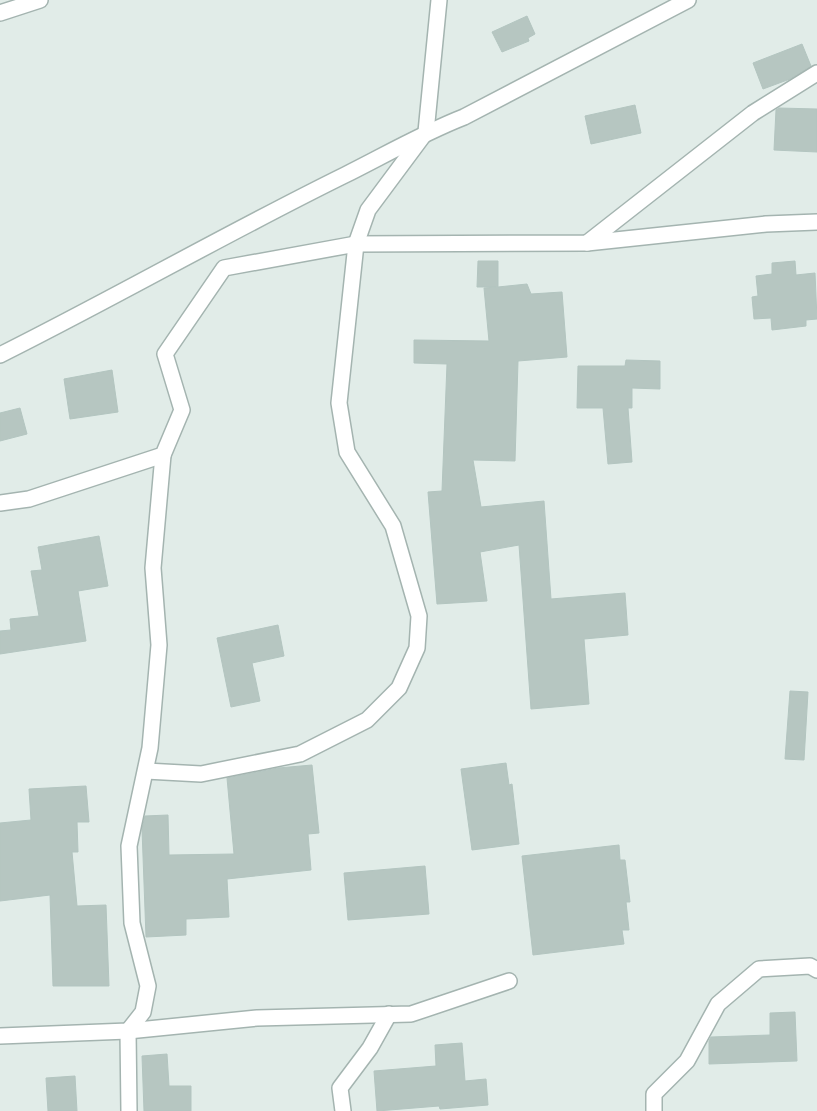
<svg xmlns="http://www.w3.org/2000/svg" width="817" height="1111" font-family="Roboto,sans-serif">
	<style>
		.building { fill: #b6c6c1; stroke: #b3c5c0 }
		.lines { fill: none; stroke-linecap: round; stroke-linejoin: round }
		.street-casing { stroke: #a4b4b0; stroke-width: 18 }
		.street { stroke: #fff; stroke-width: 15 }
	</style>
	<rect width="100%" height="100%" fill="#e1ece8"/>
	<g class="building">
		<path d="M 527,16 L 535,34 L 528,38 L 529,41 L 502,52 L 492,32 Z"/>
		<path d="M 802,44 L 811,66 L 790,79 L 763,89 L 753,63 Z"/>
		<path d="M 635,105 L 641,133 L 591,144 L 585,116 Z"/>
		<path d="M 779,108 L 817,109 L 817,152 L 774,150 L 776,110 Z"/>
		<path d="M 478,261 L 498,261 L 498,287 L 527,284 L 531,294 L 562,292 L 567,357 L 518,361 L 515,461 L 473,460 L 481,507 L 544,501 L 551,599 L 625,593 L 628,635 L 584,639 L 589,704 L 531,709 L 519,545 L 480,552 L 487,601 L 437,604 L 428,492 L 442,491 L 447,364 L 414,363 L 414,340 L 489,341 L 484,288 L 496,287 L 477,287 Z"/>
		<path d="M 795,261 L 796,275 L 815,273 L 817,319 L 806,320 L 806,326 L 772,330 L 771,318 L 754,319 L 752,297 L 758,296 L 756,276 L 772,274 L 772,263 Z"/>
		<path d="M 626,360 L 660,361 L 660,389 L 632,388 L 632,408 L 628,408 L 632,462 L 608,464 L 603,408 L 577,408 L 578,366 L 625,366 Z"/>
		<path d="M 112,370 L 118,412 L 70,419 L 64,379 Z"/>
		<path d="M 20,408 L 27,434 L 0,441 L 0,413 Z"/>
		<path d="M 99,536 L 108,586 L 78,591 L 86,641 L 0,654 L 0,631 L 11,630 L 10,619 L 39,616 L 31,571 L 42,570 L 38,547 Z"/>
		<path d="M 278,625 L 284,656 L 252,663 L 260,701 L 231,707 L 217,638 Z"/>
		<path d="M 790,691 L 808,692 L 804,760 L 785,759 Z"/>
		<path d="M 506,763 L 509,785 L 512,784 L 519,844 L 472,850 L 461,769 Z"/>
		<path d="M 312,765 L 319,833 L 308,834 L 311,870 L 227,879 L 229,917 L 186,919 L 186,935 L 146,937 L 142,829 L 145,816 L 168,815 L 169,855 L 234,854 L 227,778 L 278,768 Z"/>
		<path d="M 86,786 L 89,822 L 77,822 L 78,852 L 72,852 L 77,906 L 106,905 L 109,986 L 53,986 L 50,895 L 0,901 L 0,823 L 31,820 L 29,789 Z"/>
		<path d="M 619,845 L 620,860 L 625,860 L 630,902 L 626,902 L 629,930 L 622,930 L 624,944 L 533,955 L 522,856 Z"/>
		<path d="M 425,866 L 429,914 L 348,920 L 344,873 Z"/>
		<path d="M 795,1012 L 797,1061 L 709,1064 L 709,1041 L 711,1037 L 770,1035 L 770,1013 Z"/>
		<path d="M 462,1043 L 465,1081 L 486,1079 L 488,1105 L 440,1109 L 439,1106 L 377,1111 L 374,1071 L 436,1066 L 435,1045 Z"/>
		<path d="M 167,1054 L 169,1086 L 191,1086 L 191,1111 L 144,1111 L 142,1056 Z"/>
		<path d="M 75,1076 L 77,1111 L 48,1111 L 46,1078 Z"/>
	</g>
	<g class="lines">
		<defs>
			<g id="street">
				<path d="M 0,13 L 40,0"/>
				<path d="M 587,243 L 753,113 L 817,73"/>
				<path d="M 0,355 C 116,297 229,232 345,175 C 385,155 423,133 464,117 L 688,0"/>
				<path d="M 0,503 L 29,499 L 163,455 L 182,410 L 165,354 L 224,268 L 356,244 L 587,243 L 766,224 L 817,222"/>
				<path d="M 146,771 L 201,774 L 300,754 L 367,720 L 399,688 L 417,648 L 419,616 L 393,526 L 347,452 L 339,403 L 356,244 L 368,210 L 426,132 L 439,0"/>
				<path d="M 0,1036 L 128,1031 L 257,1018 L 411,1014 L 509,981"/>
				<path d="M 129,1111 L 128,1031 L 143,1012 L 148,986 L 132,923 L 129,846 L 150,748 L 159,645 L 153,568 L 163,455"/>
				<path d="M 343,1111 L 340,1088 L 370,1048 L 389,1014"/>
				<path d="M 654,1111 L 654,1094 L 687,1061 L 718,1004 L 759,969 L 810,966 L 817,970"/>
			</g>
		</defs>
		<use href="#street" class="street-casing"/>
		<use href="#street" class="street"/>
	</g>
</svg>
